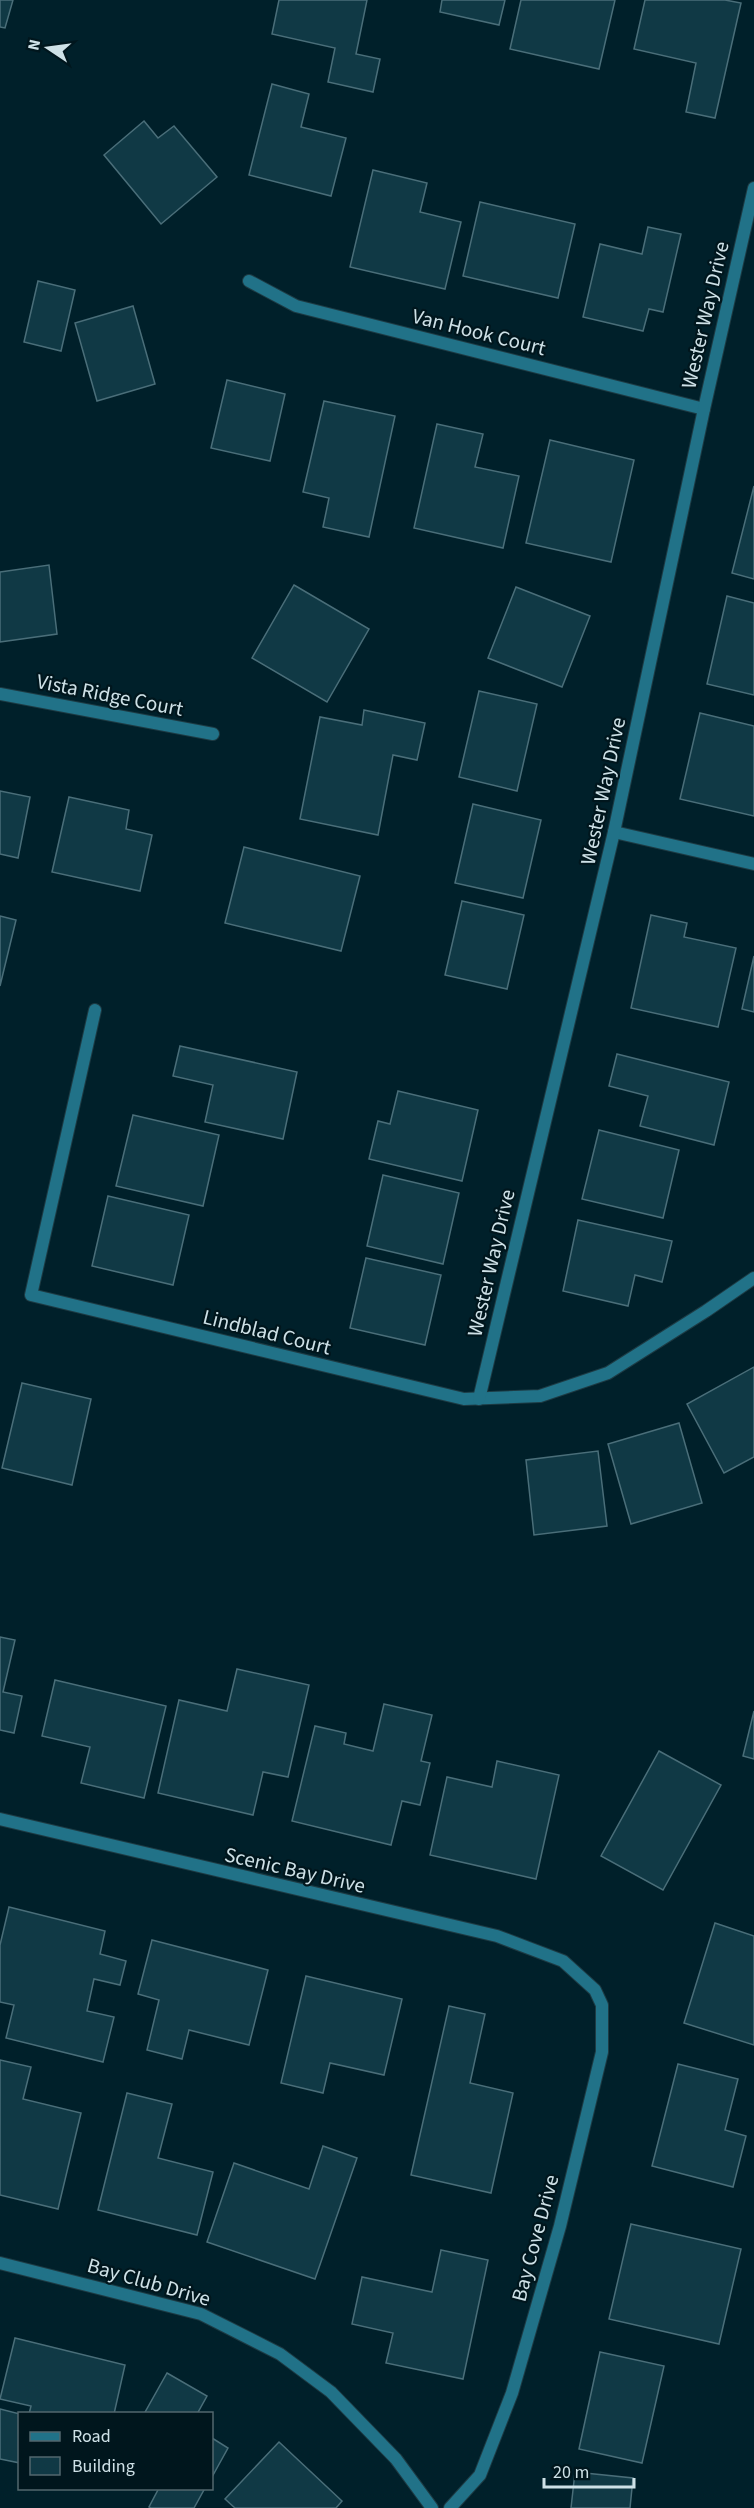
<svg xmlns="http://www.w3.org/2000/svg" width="754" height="2508" font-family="'Source Sans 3',sans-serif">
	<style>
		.building { fill: #103945; stroke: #4a6e79; stroke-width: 1.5 }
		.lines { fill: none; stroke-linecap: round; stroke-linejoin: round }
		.minor-casing { stroke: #1d3b44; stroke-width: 14 }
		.minor { stroke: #217288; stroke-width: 12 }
		.labels { text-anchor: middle; stroke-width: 4.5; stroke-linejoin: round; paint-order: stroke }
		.street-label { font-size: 21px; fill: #cee1e7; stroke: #00161d }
	</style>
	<rect width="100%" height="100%" fill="#00202a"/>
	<g class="building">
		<path d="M 0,0 L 13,0 L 5,28 L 0,27 Z"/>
		<path d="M 279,0 L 367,0 L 356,54 L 380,59 L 373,92 L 328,82 L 335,48 L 272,34 Z"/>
		<path d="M 442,0 L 505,0 L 499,25 L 440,12 Z"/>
		<path d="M 521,0 L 615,0 L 599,69 L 510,49 Z"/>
		<path d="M 645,0 L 725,0 L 741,3 L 715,118 L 686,112 L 696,63 L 634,49 Z"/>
		<path d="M 272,84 L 309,94 L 301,127 L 346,138 L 331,196 L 249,175 Z"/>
		<path d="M 144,121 L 158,138 L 174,126 L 217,177 L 161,224 L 104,155 Z"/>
		<path d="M 373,170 L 427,183 L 420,212 L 461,222 L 445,289 L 350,267 Z"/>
		<path d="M 480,202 L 575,224 L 558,298 L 463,276 Z"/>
		<path d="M 648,227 L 681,234 L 663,312 L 649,309 L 643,331 L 583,317 L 600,244 L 642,254 Z"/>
		<path d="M 38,281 L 75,290 L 61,351 L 24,342 Z"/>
		<path d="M 133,306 L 155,384 L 97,401 L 75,323 Z"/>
		<path d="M 227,380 L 285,394 L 270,461 L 211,448 Z"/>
		<path d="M 324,401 L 395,416 L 369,537 L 323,527 L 329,498 L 303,492 Z"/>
		<path d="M 437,424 L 483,434 L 475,467 L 519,476 L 503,548 L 414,528 Z"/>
		<path d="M 550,440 L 634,460 L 611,562 L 526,543 Z"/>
		<path d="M 754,486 L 754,579 L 732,573 Z"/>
		<path d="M 49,565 L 57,634 L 0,642 L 0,572 Z"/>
		<path d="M 294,585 L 369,629 L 327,702 L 252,658 Z"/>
		<path d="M 516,587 L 590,616 L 562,687 L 488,658 Z"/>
		<path d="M 727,596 L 754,603 L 754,695 L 707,684 Z"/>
		<path d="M 479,691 L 537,704 L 517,791 L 459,777 Z"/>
		<path d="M 364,710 L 425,723 L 417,760 L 393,755 L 378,835 L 300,819 L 320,717 L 362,725 Z"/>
		<path d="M 700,713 L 754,726 L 754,816 L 680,799 Z"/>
		<path d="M 0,791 L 30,797 L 18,858 L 0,854 Z"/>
		<path d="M 69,797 L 129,810 L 126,829 L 152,835 L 140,891 L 52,872 Z"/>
		<path d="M 473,804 L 541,820 L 523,898 L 455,883 Z"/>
		<path d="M 244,847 L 360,876 L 341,951 L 225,923 Z"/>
		<path d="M 462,901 L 524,915 L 507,989 L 445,975 Z"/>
		<path d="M 651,915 L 687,923 L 684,937 L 736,948 L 718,1027 L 631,1008 Z"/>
		<path d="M 0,916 L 16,920 L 0,986 Z"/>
		<path d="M 754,956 L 754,1012 L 742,1009 Z"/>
		<path d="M 180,1046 L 297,1072 L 283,1139 L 205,1122 L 213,1085 L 173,1076 Z"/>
		<path d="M 617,1054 L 729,1082 L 714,1145 L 640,1126 L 648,1096 L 609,1086 Z"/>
		<path d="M 398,1091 L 478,1110 L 462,1181 L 369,1159 L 378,1121 L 390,1124 Z"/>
		<path d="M 133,1115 L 219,1135 L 203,1206 L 116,1186 Z"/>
		<path d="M 599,1130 L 679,1150 L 663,1218 L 582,1199 Z"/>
		<path d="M 383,1175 L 459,1193 L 443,1264 L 367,1246 Z"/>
		<path d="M 108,1196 L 189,1215 L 173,1285 L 92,1266 Z"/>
		<path d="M 578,1220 L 672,1241 L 662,1282 L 635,1275 L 628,1306 L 563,1291 Z"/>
		<path d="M 366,1258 L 441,1275 L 425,1345 L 350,1328 Z"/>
		<path d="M 754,1367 L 754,1457 L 724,1473 L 687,1404 Z"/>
		<path d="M 22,1383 L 91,1399 L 72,1485 L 2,1468 Z"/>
		<path d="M 679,1423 L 702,1503 L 631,1524 L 608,1444 Z"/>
		<path d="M 598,1451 L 607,1526 L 534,1535 L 526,1460 Z"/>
		<path d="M 0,1637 L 15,1640 L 3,1692 L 22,1696 L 14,1733 L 0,1730 Z"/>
		<path d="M 237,1669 L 309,1685 L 288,1777 L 263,1772 L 253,1815 L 158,1793 L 179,1700 L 227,1711 Z"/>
		<path d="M 55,1680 L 166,1706 L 144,1798 L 81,1783 L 90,1747 L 42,1736 Z"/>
		<path d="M 384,1704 L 432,1715 L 421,1761 L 430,1763 L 420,1805 L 402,1801 L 391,1845 L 292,1821 L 315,1726 L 346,1733 L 344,1744 L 373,1751 Z"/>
		<path d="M 754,1711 L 754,1759 L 743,1756 Z"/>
		<path d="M 659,1751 L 721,1785 L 663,1890 L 601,1856 Z"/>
		<path d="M 497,1761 L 559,1775 L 536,1879 L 430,1855 L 447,1777 L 492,1787 Z"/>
		<path d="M 9,1907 L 105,1931 L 100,1954 L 126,1961 L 120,1985 L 94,1979 L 87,2011 L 114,2017 L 103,2062 L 6,2038 L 14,2005 L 0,2002 L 0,1945 Z"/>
		<path d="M 715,1923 L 754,1936 L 754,2045 L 684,2023 Z"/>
		<path d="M 152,1940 L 268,1970 L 249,2045 L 189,2030 L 182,2059 L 147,2050 L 159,2000 L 138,1994 Z"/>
		<path d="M 306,1976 L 402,1999 L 384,2075 L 330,2063 L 323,2093 L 281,2083 Z"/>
		<path d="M 449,2006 L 485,2014 L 470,2083 L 513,2093 L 491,2193 L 411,2175 Z"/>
		<path d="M 0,2060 L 31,2067 L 23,2099 L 81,2113 L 58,2209 L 0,2195 Z"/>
		<path d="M 678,2064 L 738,2079 L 725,2130 L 746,2136 L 733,2187 L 652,2166 Z"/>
		<path d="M 127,2093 L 172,2104 L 158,2158 L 213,2172 L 197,2235 L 98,2210 Z"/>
		<path d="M 323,2146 L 357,2158 L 315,2279 L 207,2242 L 234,2163 L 309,2189 Z"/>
		<path d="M 631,2224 L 741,2249 L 719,2344 L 609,2319 Z"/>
		<path d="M 441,2250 L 488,2260 L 463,2379 L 386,2363 L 393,2333 L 352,2324 L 362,2277 L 432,2292 Z"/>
		<path d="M 15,2338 L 125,2365 L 114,2414 L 29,2414 L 31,2406 L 0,2399 Z"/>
		<path d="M 600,2352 L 664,2366 L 642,2463 L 579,2449 Z"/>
		<path d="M 167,2373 L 207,2396 L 197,2414 L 144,2414 Z"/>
		<path d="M 0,2409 L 20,2414 L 20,2463 L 0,2459 Z"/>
		<path d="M 212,2438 L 228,2448 L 212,2477 Z"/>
		<path d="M 279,2442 L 342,2501 L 336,2508 L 235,2508 L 225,2499 Z"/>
		<path d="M 575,2472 L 633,2478 L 630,2508 L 571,2508 Z"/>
		<path d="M 159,2488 L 205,2488 L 194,2508 L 151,2508 L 149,2507 Z"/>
	</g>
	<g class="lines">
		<defs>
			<g id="minor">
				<path d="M 249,281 L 296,306 L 704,409"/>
				<path d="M 0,694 L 213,734"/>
				<path d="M 614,832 L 754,864"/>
				<path d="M 95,1010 L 31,1295 L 464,1399 L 540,1396 L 608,1373 L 706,1311 L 754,1278"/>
				<path d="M 479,1399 L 614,832 L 704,409 L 754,188"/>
				<path d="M 0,1819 L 497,1936 L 563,1961 L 595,1990 L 602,2005 L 602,2052 L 560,2226 L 512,2393 L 480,2475 L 450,2508"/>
				<path d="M 0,2263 L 201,2314 L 280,2354 L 331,2392 L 396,2459 L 432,2508"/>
			</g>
		</defs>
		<use href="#minor" class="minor-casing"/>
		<use href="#minor" class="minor"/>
	</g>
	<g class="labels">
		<g class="street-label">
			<text transform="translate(705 315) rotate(-77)" y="7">Wester Way Drive</text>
			<text transform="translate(479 332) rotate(14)" y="7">Van Hook Court</text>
			<text transform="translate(110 695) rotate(11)" y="7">Vista Ridge Court</text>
			<text transform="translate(603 791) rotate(-78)" y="7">Wester Way Drive</text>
			<text transform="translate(491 1263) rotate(-77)" y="7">Wester Way Drive</text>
			<text transform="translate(267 1332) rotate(14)" y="7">Lindblad Court</text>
			<text transform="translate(295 1870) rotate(13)" y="7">Scenic Bay Drive</text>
			<text transform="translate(535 2238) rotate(-75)" y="7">Bay Cove Drive</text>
			<text transform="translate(149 2282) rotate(16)" y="7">Bay Club Drive</text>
		</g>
	</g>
	<rect x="18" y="2412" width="195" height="78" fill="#00161d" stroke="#52676e" stroke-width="1.5"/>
	<rect x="30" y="2432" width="30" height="9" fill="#217288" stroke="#52676e" stroke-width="1.5"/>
	<text x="72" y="2442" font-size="18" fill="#cee1e7">Road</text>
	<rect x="30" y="2457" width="30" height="18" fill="#103945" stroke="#52676e" stroke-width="1.5"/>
	<text x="72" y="2472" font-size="18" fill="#cee1e7">Building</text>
	<g transform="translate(48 48) rotate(283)" stroke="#00161d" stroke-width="4.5" paint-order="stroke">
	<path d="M0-4.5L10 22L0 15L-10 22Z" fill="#cee1e7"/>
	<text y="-9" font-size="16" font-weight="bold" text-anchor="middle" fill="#cee1e7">N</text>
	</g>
	<path d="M544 2478v9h90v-9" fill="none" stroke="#cee1e7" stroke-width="3"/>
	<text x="553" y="2478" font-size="18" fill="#cee1e7" stroke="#00161d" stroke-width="4.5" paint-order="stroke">20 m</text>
</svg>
